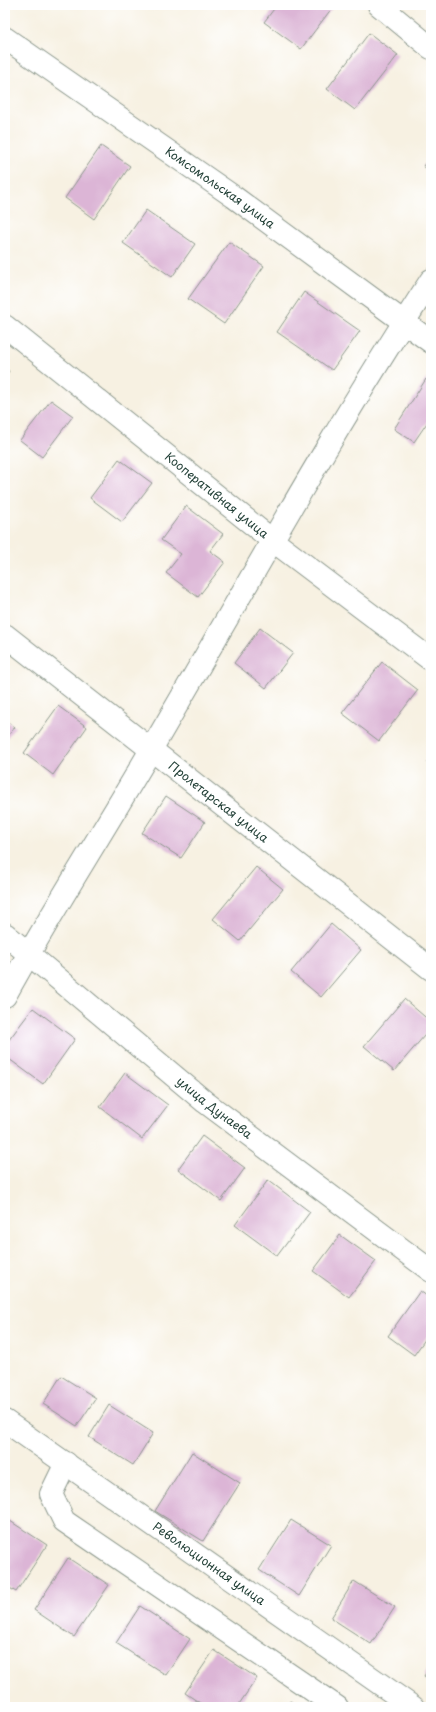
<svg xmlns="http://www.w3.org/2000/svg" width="436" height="1712" font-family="'Playpen Sans',sans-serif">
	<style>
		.building { fill: #dcb5d6 }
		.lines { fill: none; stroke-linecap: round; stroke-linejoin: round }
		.minor-casing { stroke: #8b978b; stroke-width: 24 }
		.minor { stroke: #fff; stroke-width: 22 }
		.labels { text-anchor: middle; stroke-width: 3; stroke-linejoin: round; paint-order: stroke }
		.street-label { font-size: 12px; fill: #1f3d34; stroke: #fff }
	</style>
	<rect width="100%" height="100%" fill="#fff"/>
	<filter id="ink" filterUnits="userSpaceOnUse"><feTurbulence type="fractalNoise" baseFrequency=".025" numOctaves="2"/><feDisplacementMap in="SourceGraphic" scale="8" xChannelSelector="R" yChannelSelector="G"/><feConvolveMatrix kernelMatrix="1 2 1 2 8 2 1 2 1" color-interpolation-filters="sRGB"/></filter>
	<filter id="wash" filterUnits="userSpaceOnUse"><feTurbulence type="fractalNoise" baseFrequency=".012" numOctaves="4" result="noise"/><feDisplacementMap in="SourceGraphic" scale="16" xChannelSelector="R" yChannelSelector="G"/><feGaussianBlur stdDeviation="0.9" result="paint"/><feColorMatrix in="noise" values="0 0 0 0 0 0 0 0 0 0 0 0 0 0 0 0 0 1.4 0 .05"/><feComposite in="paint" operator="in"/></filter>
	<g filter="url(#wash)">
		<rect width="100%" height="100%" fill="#f7f1e2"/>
		<g id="blocks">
			<g class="building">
				<path d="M 277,5 L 328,5 L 332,8 L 301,49 L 264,22 Z"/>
				<path d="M 369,33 L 398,55 L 355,110 L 327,89 Z"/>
				<path d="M 101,146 L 130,166 L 94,219 L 65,198 Z"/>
				<path d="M 431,156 L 431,172 L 423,166 Z"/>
				<path d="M 146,210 L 195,244 L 172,277 L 123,243 Z"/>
				<path d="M 229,242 L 264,266 L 224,324 L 188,299 Z"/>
				<path d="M 304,292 L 360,331 L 332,370 L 277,332 Z"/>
				<path d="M 5,368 L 9,371 L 5,377 Z"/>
				<path d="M 426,379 L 431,383 L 431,417 L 414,442 L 394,429 Z"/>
				<path d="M 51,400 L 73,416 L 42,457 L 20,440 Z"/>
				<path d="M 119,459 L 152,483 L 122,522 L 90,498 Z"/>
				<path d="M 186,506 L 223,534 L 210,551 L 225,562 L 198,597 L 166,573 L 181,554 L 161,540 Z"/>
				<path d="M 260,628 L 293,653 L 266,688 L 234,663 Z"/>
				<path d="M 382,662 L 418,690 L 379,741 L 342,713 Z"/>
				<path d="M 58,706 L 87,727 L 53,775 L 24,753 Z"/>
				<path d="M 5,720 L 15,727 L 5,740 Z"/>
				<path d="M 431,757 L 431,766 L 427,763 Z"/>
				<path d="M 166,796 L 205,822 L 181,858 L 142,833 Z"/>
				<path d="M 256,867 L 283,889 L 240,941 L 213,919 Z"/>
				<path d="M 331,924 L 361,950 L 321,997 L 291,972 Z"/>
				<path d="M 404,999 L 431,1022 L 431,1028 L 394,1071 L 364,1046 Z"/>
				<path d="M 33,1008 L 75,1039 L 43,1084 L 5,1056 L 5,1045 Z"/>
				<path d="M 125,1073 L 168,1105 L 142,1139 L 100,1107 Z"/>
				<path d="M 202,1136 L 245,1168 L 221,1201 L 178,1169 Z"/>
				<path d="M 268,1180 L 310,1212 L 277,1256 L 235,1225 Z"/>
				<path d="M 340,1235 L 376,1261 L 349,1297 L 313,1271 Z"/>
				<path d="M 420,1291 L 431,1299 L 431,1331 L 414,1355 L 388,1336 Z"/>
				<path d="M 61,1376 L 96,1398 L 77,1426 L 43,1404 Z"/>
				<path d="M 109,1405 L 153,1433 L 133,1465 L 89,1437 Z"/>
				<path d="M 192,1452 L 240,1483 L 203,1541 L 155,1511 Z"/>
				<path d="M 7,1519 L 47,1545 L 16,1592 L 5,1585 L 5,1522 Z"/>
				<path d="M 291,1520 L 331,1545 L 299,1596 L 259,1570 Z"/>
				<path d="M 68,1558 L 109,1585 L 74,1637 L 34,1610 Z"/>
				<path d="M 354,1581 L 395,1607 L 371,1644 L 331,1618 Z"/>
				<path d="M 140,1606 L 190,1639 L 166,1675 L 116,1643 Z"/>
				<path d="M 214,1650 L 257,1678 L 237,1707 L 206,1707 L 185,1693 Z"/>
				<path d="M 431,1665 L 431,1681 L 424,1676 Z"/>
				<path d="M 290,1701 L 300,1707 L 286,1707 Z"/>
			</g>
		</g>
	</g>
	<g filter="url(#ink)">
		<use href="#blocks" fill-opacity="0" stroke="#8b978b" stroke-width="1"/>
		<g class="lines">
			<defs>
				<g id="minor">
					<path d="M 379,5 L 431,48"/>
					<path id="s1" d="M 5,38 L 234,197 L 431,342"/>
					<path id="s2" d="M 5,326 L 272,540 L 431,660"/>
					<path id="s3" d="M 5,635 L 431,969"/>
					<path id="s4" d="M 5,934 L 205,1102 L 431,1271"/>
					<path d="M 5,996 C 51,912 104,831 152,748 C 244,591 332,432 431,280"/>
					<path id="s5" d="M 5,1421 L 413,1707"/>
					<path d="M 66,1463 L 51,1494 L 64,1521 L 337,1707"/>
				</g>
			</defs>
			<use href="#minor" class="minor-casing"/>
			<use href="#minor" class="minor"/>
		</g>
	</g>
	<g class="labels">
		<g class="street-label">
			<text dy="4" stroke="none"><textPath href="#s1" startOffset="262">Комсомольская улица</textPath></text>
			<text dy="4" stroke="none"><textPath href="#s2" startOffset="271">Кооперативная улица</textPath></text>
			<text dy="4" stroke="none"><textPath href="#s3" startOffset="271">Пролетарская улица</textPath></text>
			<text dy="4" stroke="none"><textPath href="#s4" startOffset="272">улица Дунаева</textPath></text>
			<text dy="4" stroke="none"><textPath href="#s5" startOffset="249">Революционная улица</textPath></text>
		</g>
	</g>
	<rect width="436" height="1712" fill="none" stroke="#fff" stroke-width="20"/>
</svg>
